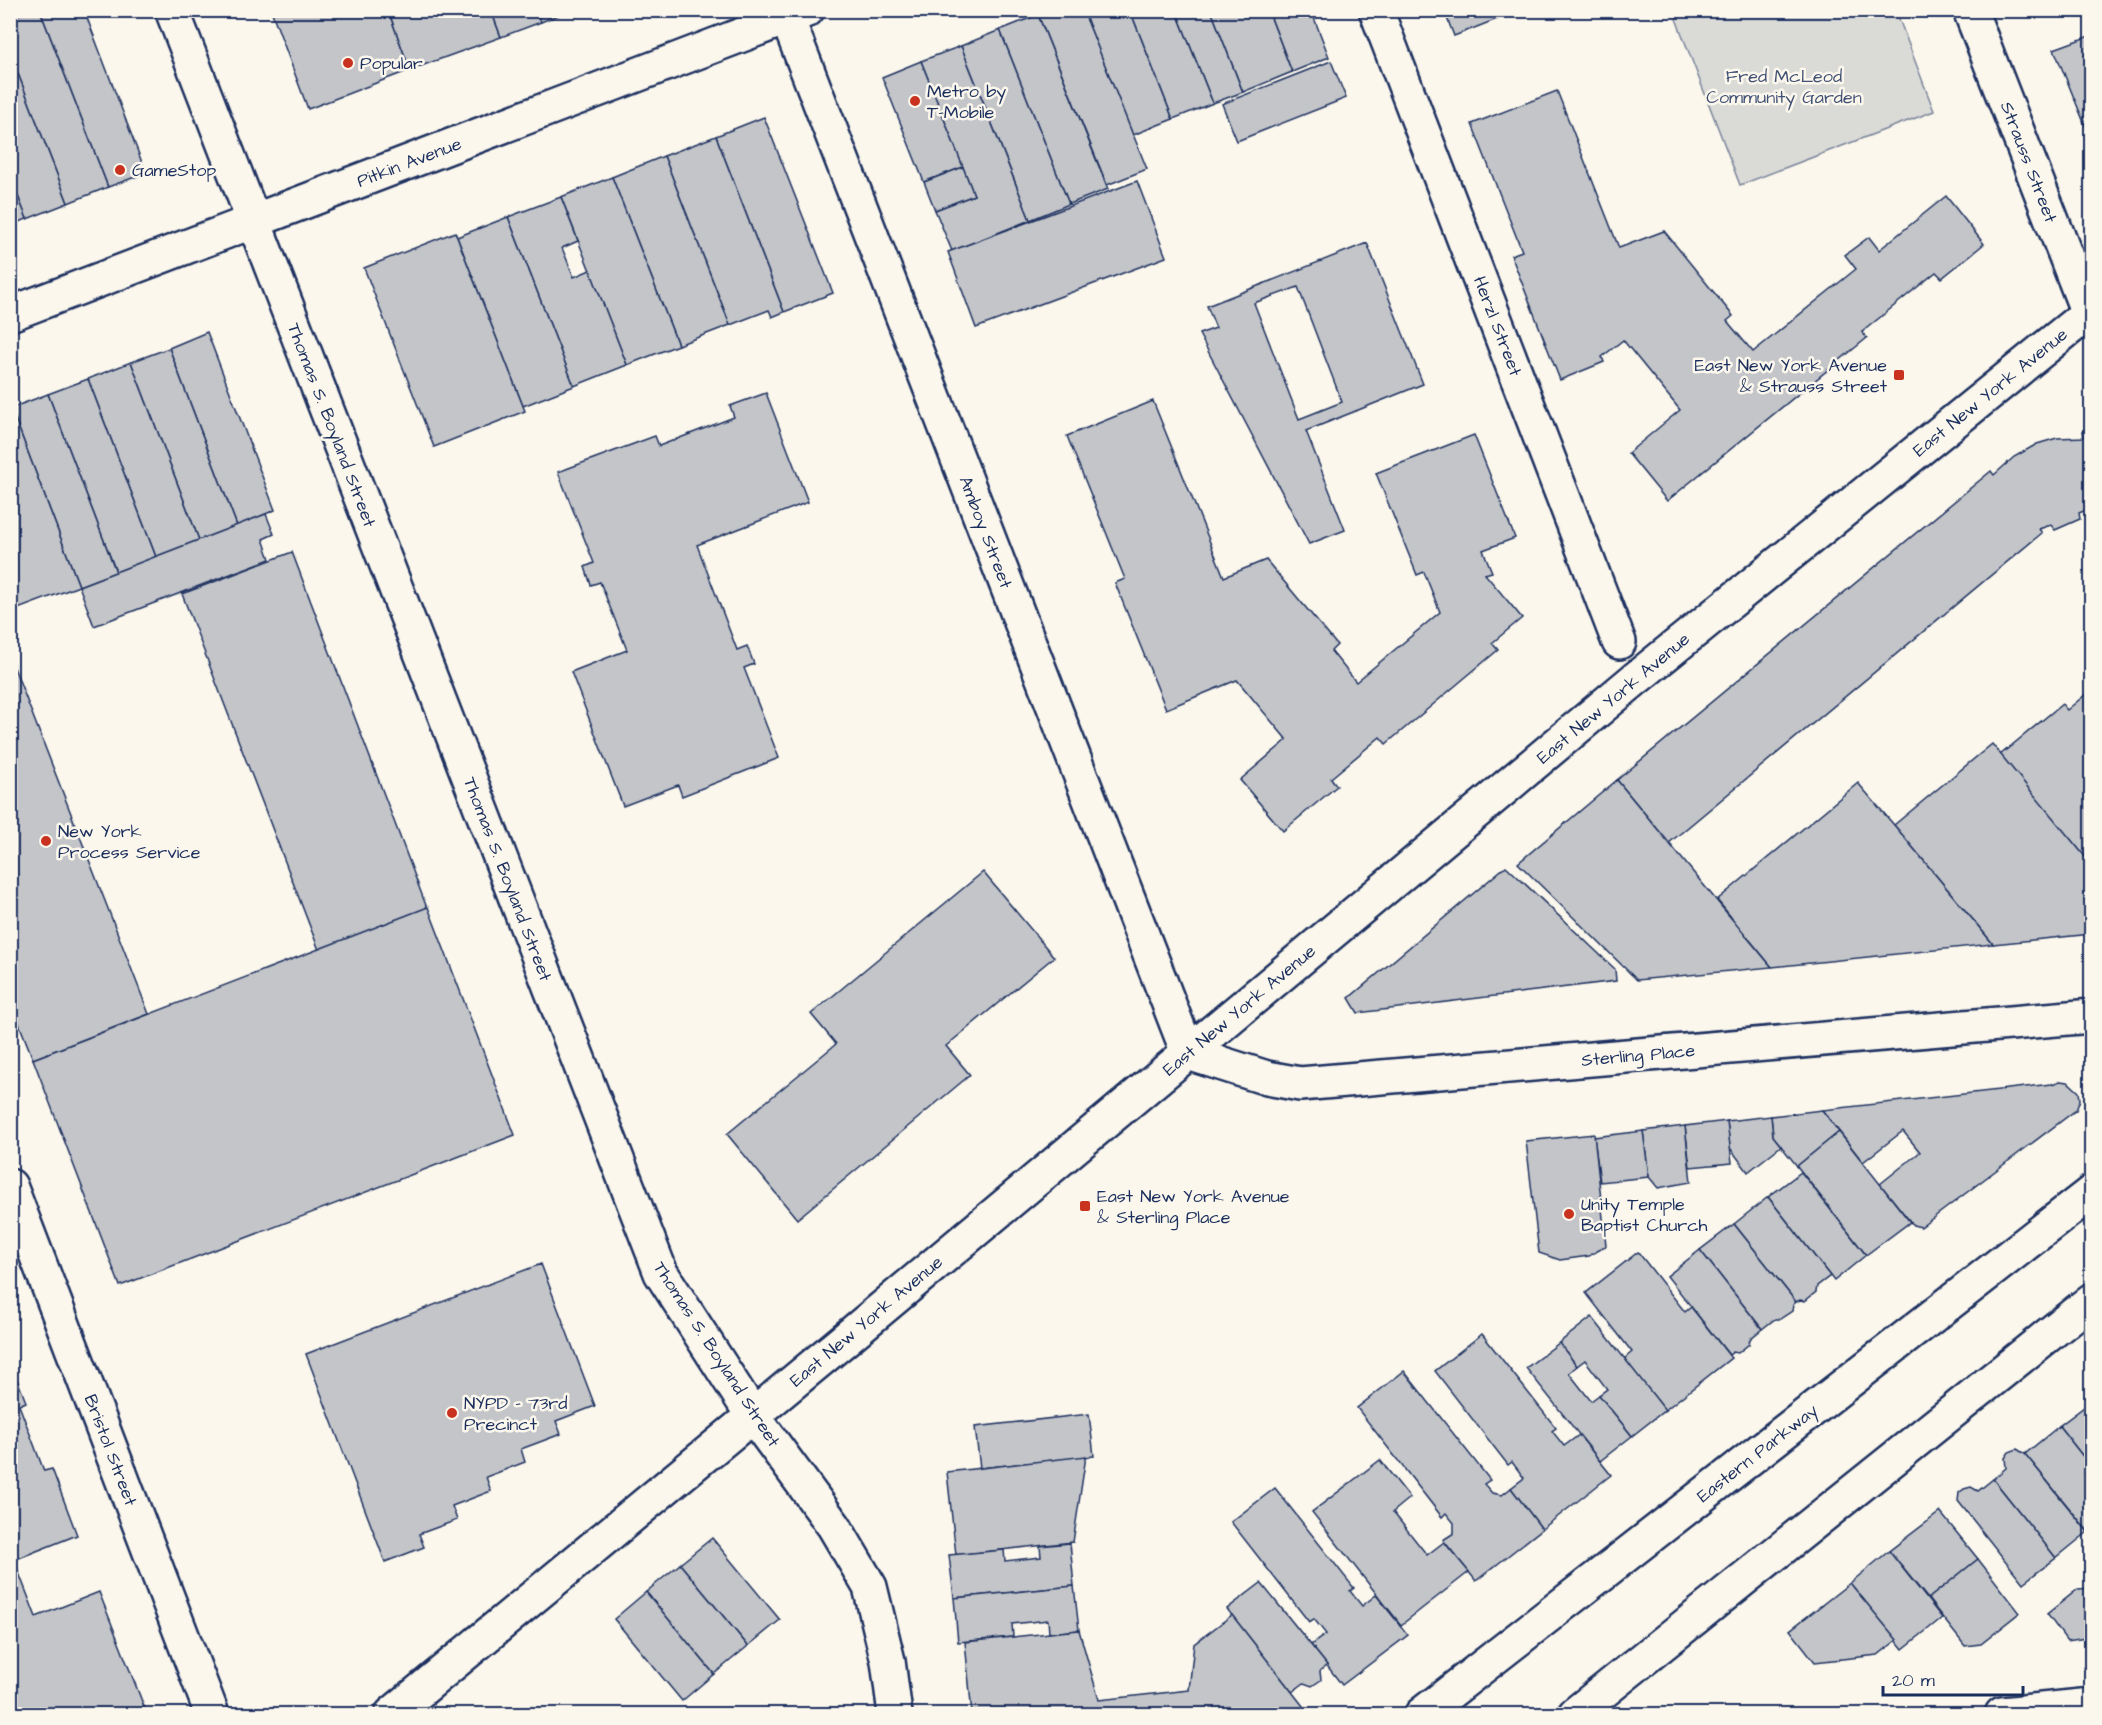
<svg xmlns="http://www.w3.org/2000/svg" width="2102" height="1725" font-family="'Architects Daughter',sans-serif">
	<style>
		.green { fill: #dadad7; stroke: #7a849a; stroke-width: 1.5 }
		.building { fill: #c3c5c9; stroke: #1b2f5e; stroke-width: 1.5; fill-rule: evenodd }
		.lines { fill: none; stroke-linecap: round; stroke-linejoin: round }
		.minor-casing { stroke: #1b2f5e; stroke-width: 38 }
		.major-casing { stroke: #1b2f5e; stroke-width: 38 }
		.minor { stroke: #fbf7ec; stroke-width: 33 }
		.major { stroke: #fbf7ec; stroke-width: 33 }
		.poi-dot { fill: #c8321e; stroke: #fbf7ec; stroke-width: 2 }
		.labels { text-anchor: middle; stroke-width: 5; stroke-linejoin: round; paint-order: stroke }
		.poi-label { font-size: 18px; fill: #1b2f5e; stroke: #fbf7ec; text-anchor: start }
		.park-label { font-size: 18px; fill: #415176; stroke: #fbf7ec }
		.street-label { font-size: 18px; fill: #1b2f5e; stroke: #fbf7ec }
	</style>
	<rect width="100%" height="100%" fill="#fbf7ec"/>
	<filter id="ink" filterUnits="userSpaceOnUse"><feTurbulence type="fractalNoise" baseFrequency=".0167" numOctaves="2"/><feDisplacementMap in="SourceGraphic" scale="12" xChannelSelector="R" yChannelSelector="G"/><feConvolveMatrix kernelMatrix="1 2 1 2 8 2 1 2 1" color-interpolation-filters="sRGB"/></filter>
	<g filter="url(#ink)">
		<path class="green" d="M 1673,11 L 1896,11 L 1934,111 L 1740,185 Z"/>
		<g class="building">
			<path d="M 30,10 L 40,10 L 108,187 L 68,203 L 10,53 L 10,18 Z"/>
			<path d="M 40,10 L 84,10 L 146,173 L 108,187 Z"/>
			<path d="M 271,10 L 388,10 L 410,70 L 308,109 Z"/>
			<path d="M 388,10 L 491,10 L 501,37 L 410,70 Z"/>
			<path d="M 491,10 L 536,10 L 541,22 L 501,37 Z"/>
			<path d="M 536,10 L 571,10 L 541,22 Z"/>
			<path d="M 1049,10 L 1083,10 L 1147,169 L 1107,185 L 1038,15 Z"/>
			<path d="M 1083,10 L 1130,10 L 1173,119 L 1133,135 Z"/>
			<path d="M 1130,10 L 1176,10 L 1213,103 L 1173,119 Z"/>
			<path d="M 1176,10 L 1211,10 L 1243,92 L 1213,103 Z"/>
			<path d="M 1211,10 L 1268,10 L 1292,72 L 1243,92 Z"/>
			<path d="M 1268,10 L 1311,10 L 1329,57 L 1292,72 Z"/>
			<path d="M 1444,10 L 1520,10 L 1454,36 Z"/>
			<path d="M 1038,15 L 1108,189 L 1069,204 L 1000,30 Z"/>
			<path d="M 1000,30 L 1069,204 L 1030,220 L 961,46 Z"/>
			<path d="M 2092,35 L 2092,142 L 2054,49 Z"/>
			<path d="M 961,46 L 1030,220 L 952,251 L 935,210 L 974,195 L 921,61 Z"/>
			<path d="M 10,53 L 68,203 L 27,219 L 10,176 Z"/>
			<path d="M 921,61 L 963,167 L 924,182 L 882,77 Z"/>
			<path d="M 1331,61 L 1346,98 L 1237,141 L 1222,104 Z"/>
			<path d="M 1557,91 L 1619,248 L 1664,231 L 1733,316 L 1727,321 L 1753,352 L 1856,269 L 1845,255 L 1869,237 L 1879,250 L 1946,196 L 1984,244 L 1942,278 L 1936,272 L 1862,332 L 1867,338 L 1667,501 L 1628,453 L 1680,410 L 1623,340 L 1602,357 L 1604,362 L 1560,380 L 1511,255 L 1522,251 L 1472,124 Z"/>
			<path d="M 764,117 L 833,293 L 784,312 L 716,136 Z"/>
			<path d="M 716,136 L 784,312 L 772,317 L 769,310 L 730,325 L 664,156 Z"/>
			<path d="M 664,156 L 730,325 L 678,345 L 612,177 Z"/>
			<path d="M 963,167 L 974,195 L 935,210 L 924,182 Z"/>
			<path d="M 10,176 L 27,219 L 10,225 Z"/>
			<path d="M 612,177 L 678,345 L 627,365 L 561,197 Z"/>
			<path d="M 1137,181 L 1166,257 L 976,328 L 948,252 Z"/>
			<path d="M 561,197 L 578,241 L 562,248 L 574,277 L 590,270 L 627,365 L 574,386 L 508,217 Z"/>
			<path d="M 508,217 L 574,386 L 523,406 L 457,237 Z"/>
			<path d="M 455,232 L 525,411 L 434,447 L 364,268 Z"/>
			<path d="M 1367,243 L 1423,384 L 1306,431 L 1345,530 L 1309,544 L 1199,334 L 1216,328 L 1207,306 ZM 1298,287 L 1342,402 L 1299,419 L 1254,303 Z"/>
			<path d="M 207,332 L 275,510 L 237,526 L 169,348 Z"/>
			<path d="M 169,348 L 237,526 L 199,540 L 131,362 Z"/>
			<path d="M 131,362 L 199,540 L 156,557 L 88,379 Z"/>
			<path d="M 88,379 L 156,557 L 116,572 L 48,394 Z"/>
			<path d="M 766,393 L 808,502 L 697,545 L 737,650 L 747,646 L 754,664 L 744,668 L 779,758 L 682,796 L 678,785 L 623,806 L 571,672 L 627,650 L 600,582 L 591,585 L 585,567 L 594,563 L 558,472 L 655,436 L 659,446 L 734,417 L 730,406 Z"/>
			<path d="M 48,394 L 116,572 L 79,586 L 11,408 Z"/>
			<path d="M 1153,401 L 1224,577 L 1266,560 L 1337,645 L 1331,651 L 1356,682 L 1440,612 L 1424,572 L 1417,575 L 1376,473 L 1474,435 L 1515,538 L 1483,550 L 1492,572 L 1485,574 L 1522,618 L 1492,643 L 1498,650 L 1386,744 L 1380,737 L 1331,778 L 1337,786 L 1283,831 L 1240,780 L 1287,740 L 1237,680 L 1166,709 L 1115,583 L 1125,579 L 1067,436 Z"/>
			<path d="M 11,408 L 79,586 L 10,612 L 10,408 Z"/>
			<path d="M 2092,430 L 2092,511 L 2091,508 L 2079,513 L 2080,519 L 2055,530 L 2051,525 L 2039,529 L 2042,533 L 1669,843 L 1617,780 L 1991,471 L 1994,475 L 2014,457 L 2037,444 L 2057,438 L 2084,437 L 2083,431 Z"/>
			<path d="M 266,514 L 274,534 L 263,539 L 270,559 L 94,626 L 79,586 Z"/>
			<path d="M 292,552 L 427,908 L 319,950 L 182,594 Z"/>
			<path d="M 10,657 L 149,1014 L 33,1059 L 10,1001 Z"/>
			<path d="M 2092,689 L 2092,865 L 2000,755 L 2062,704 L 2067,710 Z"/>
			<path d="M 1992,744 L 2092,865 L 2092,934 L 1993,944 L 1894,825 Z"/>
			<path d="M 1617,780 L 1721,906 L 1772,967 L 1637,980 L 1518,863 Z"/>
			<path d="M 1858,783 L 1894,825 L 1993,944 L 1772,967 L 1717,900 Z"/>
			<path d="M 1506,866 L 1615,969 L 1616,981 L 1358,1013 L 1349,998 Z"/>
			<path d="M 983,872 L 1054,957 L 946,1046 L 970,1075 L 797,1219 L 727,1134 L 836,1044 L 811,1014 Z"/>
			<path d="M 428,907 L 515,1135 L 120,1286 L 33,1059 Z"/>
			<path d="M 2060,1081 L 2068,1082 L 2079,1092 L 2080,1100 L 2076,1110 L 1921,1227 L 1913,1225 L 1880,1184 L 1920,1152 L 1903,1131 L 1863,1162 L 1822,1110 L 2052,1084 Z"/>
			<path d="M 1822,1110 L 1839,1132 L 1797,1166 L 1773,1136 L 1771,1116 Z"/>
			<path d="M 1771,1116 L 1773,1136 L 1781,1146 L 1748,1172 L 1730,1148 L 1727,1121 Z"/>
			<path d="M 1727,1121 L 1732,1163 L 1690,1167 L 1685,1126 Z"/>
			<path d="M 1685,1126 L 1691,1182 L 1658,1188 L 1649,1177 L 1643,1131 Z"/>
			<path d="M 1643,1131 L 1649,1177 L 1600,1182 L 1594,1137 Z"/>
			<path d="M 1839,1132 L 1910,1222 L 1866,1255 L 1797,1166 Z"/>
			<path d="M 1594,1134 L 1606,1246 L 1589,1256 L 1560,1260 L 1539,1253 L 1526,1141 Z"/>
			<path d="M 1801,1172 L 1866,1255 L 1834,1281 L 1768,1197 Z"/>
			<path d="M 1768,1197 L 1830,1276 L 1817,1286 L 1816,1292 L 1805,1301 L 1800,1300 L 1796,1302 L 1734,1224 Z"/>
			<path d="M 1734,1224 L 1796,1302 L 1793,1305 L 1792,1311 L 1780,1319 L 1775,1319 L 1762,1329 L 1700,1250 Z"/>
			<path d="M 1700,1250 L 1762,1329 L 1750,1339 L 1749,1344 L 1738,1353 L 1733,1352 L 1729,1355 L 1667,1276 Z"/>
			<path d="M 1638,1252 L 1685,1312 L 1691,1307 L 1731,1358 L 1665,1410 L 1624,1359 L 1632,1352 L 1586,1293 Z"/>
			<path d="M 541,1264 L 595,1406 L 556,1421 L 561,1434 L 521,1449 L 525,1462 L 486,1477 L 491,1491 L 452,1506 L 457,1520 L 419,1534 L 424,1547 L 385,1562 L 306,1354 Z"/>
			<path d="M 1592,1317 L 1665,1410 L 1632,1436 L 1599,1395 L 1607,1389 L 1585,1360 L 1577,1366 L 1559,1343 Z"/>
			<path d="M 1482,1334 L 1556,1428 L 1552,1431 L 1564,1446 L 1579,1435 L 1611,1475 L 1542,1529 L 1511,1488 L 1524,1478 L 1512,1462 L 1508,1465 L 1435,1371 Z"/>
			<path d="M 1559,1343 L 1577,1366 L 1569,1373 L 1591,1401 L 1599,1395 L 1632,1436 L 1600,1461 L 1526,1368 Z"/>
			<path d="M 10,1361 L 26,1402 L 19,1405 L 44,1471 L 52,1469 L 77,1535 L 14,1560 L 36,1617 L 99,1592 L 147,1714 L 10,1714 Z"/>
			<path d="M 1404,1371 L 1490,1480 L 1484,1484 L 1492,1493 L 1502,1495 L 1511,1488 L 1542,1529 L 1476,1581 L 1443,1540 L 1454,1533 L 1454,1523 L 1446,1513 L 1442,1517 L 1357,1408 Z"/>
			<path d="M 2092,1401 L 2092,1468 L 2059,1426 Z"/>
			<path d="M 1089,1414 L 1094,1456 L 980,1468 L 975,1427 Z"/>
			<path d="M 2059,1426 L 2092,1468 L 2084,1473 L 2092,1482 L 2092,1536 L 2025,1454 Z"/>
			<path d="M 2017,1449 L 2025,1454 L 2088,1532 L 2056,1558 L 1993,1479 L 2006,1468 L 2005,1458 L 2009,1452 Z"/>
			<path d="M 1086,1456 L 1073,1542 L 956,1555 L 947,1472 Z"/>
			<path d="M 1380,1460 L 1410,1498 L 1393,1512 L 1427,1555 L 1444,1542 L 1469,1572 L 1401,1625 L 1312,1512 Z"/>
			<path d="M 1993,1479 L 2056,1558 L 2023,1583 L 1958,1501 L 1959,1493 L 1964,1489 L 1971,1487 L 1978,1491 Z"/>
			<path d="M 1275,1488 L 1354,1588 L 1350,1591 L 1362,1606 L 1376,1595 L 1408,1635 L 1342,1685 L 1311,1645 L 1326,1634 L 1314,1619 L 1309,1622 L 1231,1522 Z"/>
			<path d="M 1940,1512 L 1978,1559 L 1928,1599 L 1889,1551 Z"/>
			<path d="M 712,1538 L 780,1620 L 748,1646 L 680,1564 Z"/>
			<path d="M 1070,1543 L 1074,1586 L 954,1598 L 949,1555 L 1004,1550 L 1005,1561 L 1041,1557 L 1040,1546 Z"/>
			<path d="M 1889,1551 L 1942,1618 L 1903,1649 L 1850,1583 Z"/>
			<path d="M 1978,1559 L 2020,1613 L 1981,1644 L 1965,1646 L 1928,1599 Z"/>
			<path d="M 680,1564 L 748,1646 L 714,1674 L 646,1592 Z"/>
			<path d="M 1261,1583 L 1327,1665 L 1320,1671 L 1321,1680 L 1312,1686 L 1304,1683 L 1292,1692 L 1227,1609 Z"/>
			<path d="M 1850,1583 L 1897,1640 L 1878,1655 L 1815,1662 L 1790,1630 Z"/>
			<path d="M 1074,1586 L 1079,1630 L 1049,1633 L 1048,1620 L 1012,1624 L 1013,1637 L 958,1642 L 954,1598 Z"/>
			<path d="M 2092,1588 L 2092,1637 L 2067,1641 L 2047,1614 L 2078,1589 Z"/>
			<path d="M 646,1592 L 714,1674 L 682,1701 L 614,1619 Z"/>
			<path d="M 1232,1615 L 1303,1706 L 1301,1708 L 1235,1714 L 972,1714 L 965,1642 L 1079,1630 L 1099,1700 L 1189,1690 L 1194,1644 Z"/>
		</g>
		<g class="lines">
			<defs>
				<g id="minor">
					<path d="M 172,10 L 661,1273 L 753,1416 L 834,1526 L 870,1587 L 888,1661 L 895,1714"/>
					<path d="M 784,10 L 1188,1053 L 1267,1078 L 1300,1084 L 2092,1016"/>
					<path d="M 1376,10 L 1619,642"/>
					<path d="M 1970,10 L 2088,313 L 2092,313"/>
					<path d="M 10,314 L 807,10"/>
					<path d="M 10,1186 L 212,1714"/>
					<path d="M 2002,1714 L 2092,1705"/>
				</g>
				<g id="major">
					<path d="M 392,1714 L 843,1341 L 1634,680 L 2092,310"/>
					<path d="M 1422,1714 L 2092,1192"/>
					<path d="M 1575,1714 L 2092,1300"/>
				</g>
			</defs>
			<use href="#minor" class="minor-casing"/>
			<use href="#major" class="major-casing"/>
			<use href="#minor" class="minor"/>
			<use href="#major" class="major"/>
		</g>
	</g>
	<g class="poi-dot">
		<circle cx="348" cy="63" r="6"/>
		<circle cx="915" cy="101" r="6"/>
		<circle cx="120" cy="170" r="6"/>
		<rect x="1893" y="369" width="12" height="12" rx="3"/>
		<circle cx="46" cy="841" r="6"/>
		<rect x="1079" y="1200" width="12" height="12" rx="3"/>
		<circle cx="1569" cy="1214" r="6"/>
		<circle cx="452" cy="1413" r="6"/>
	</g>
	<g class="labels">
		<g class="poi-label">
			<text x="360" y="69">Popular</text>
			<text x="927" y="97">Metro by<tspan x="927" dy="21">T-Mobile</tspan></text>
			<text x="132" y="176">GameStop</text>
			<text x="1887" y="371" text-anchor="end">East New York Avenue<tspan x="1887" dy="21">&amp; Strauss Street</tspan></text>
			<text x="58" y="837">New York<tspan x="58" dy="21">Process Service</tspan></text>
			<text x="1097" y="1202">East New York Avenue<tspan x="1097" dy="21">&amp; Sterling Place</tspan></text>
			<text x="1581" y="1210">Unity Temple<tspan x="1581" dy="21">Baptist Church</tspan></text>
			<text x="464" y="1409">NYPD - 73rd<tspan x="464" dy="21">Precinct</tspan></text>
		</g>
		<g class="park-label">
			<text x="1784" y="82">Fred McLeod<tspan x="1784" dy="21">Community Garden</tspan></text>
		</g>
		<g class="street-label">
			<text transform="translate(409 162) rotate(-21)" y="6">Pitkin Avenue</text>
			<text transform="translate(2029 162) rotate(69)" y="6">Strauss Street</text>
			<text transform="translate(1498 326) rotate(69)" y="6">Herzl Street</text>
			<text transform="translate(1990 392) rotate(-39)" y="6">East New York Avenue</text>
			<text transform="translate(332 425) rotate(69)" y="6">Thomas S. Boyland Street</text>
			<text transform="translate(986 532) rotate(69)" y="6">Amboy Street</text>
			<text transform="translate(1613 698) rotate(-40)" y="6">East New York Avenue</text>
			<text transform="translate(508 879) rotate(69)" y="6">Thomas S. Boyland Street</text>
			<text transform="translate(1239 1010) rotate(-40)" y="6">East New York Avenue</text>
			<text transform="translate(1638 1055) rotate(-5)" y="6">Sterling Place</text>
			<text transform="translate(866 1321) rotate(-40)" y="6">East New York Avenue</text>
			<text transform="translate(717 1354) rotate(57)" y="6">Thomas S. Boyland Street</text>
			<text transform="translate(111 1450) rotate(69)" y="6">Bristol Street</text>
			<text transform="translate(1757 1453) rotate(-38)" y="6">Eastern Parkway</text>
		</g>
	</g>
	<rect width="2102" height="1725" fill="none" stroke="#fbf7ec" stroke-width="36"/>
	<rect x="18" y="18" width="2066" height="1689" fill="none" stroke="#1b2f5e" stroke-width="2" filter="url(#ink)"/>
	<path d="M1883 1686v9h140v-9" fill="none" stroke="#1b2f5e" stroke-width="3"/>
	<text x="1892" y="1686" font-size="18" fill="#1b2f5e" stroke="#fbf7ec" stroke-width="4.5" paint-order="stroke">20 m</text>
</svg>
